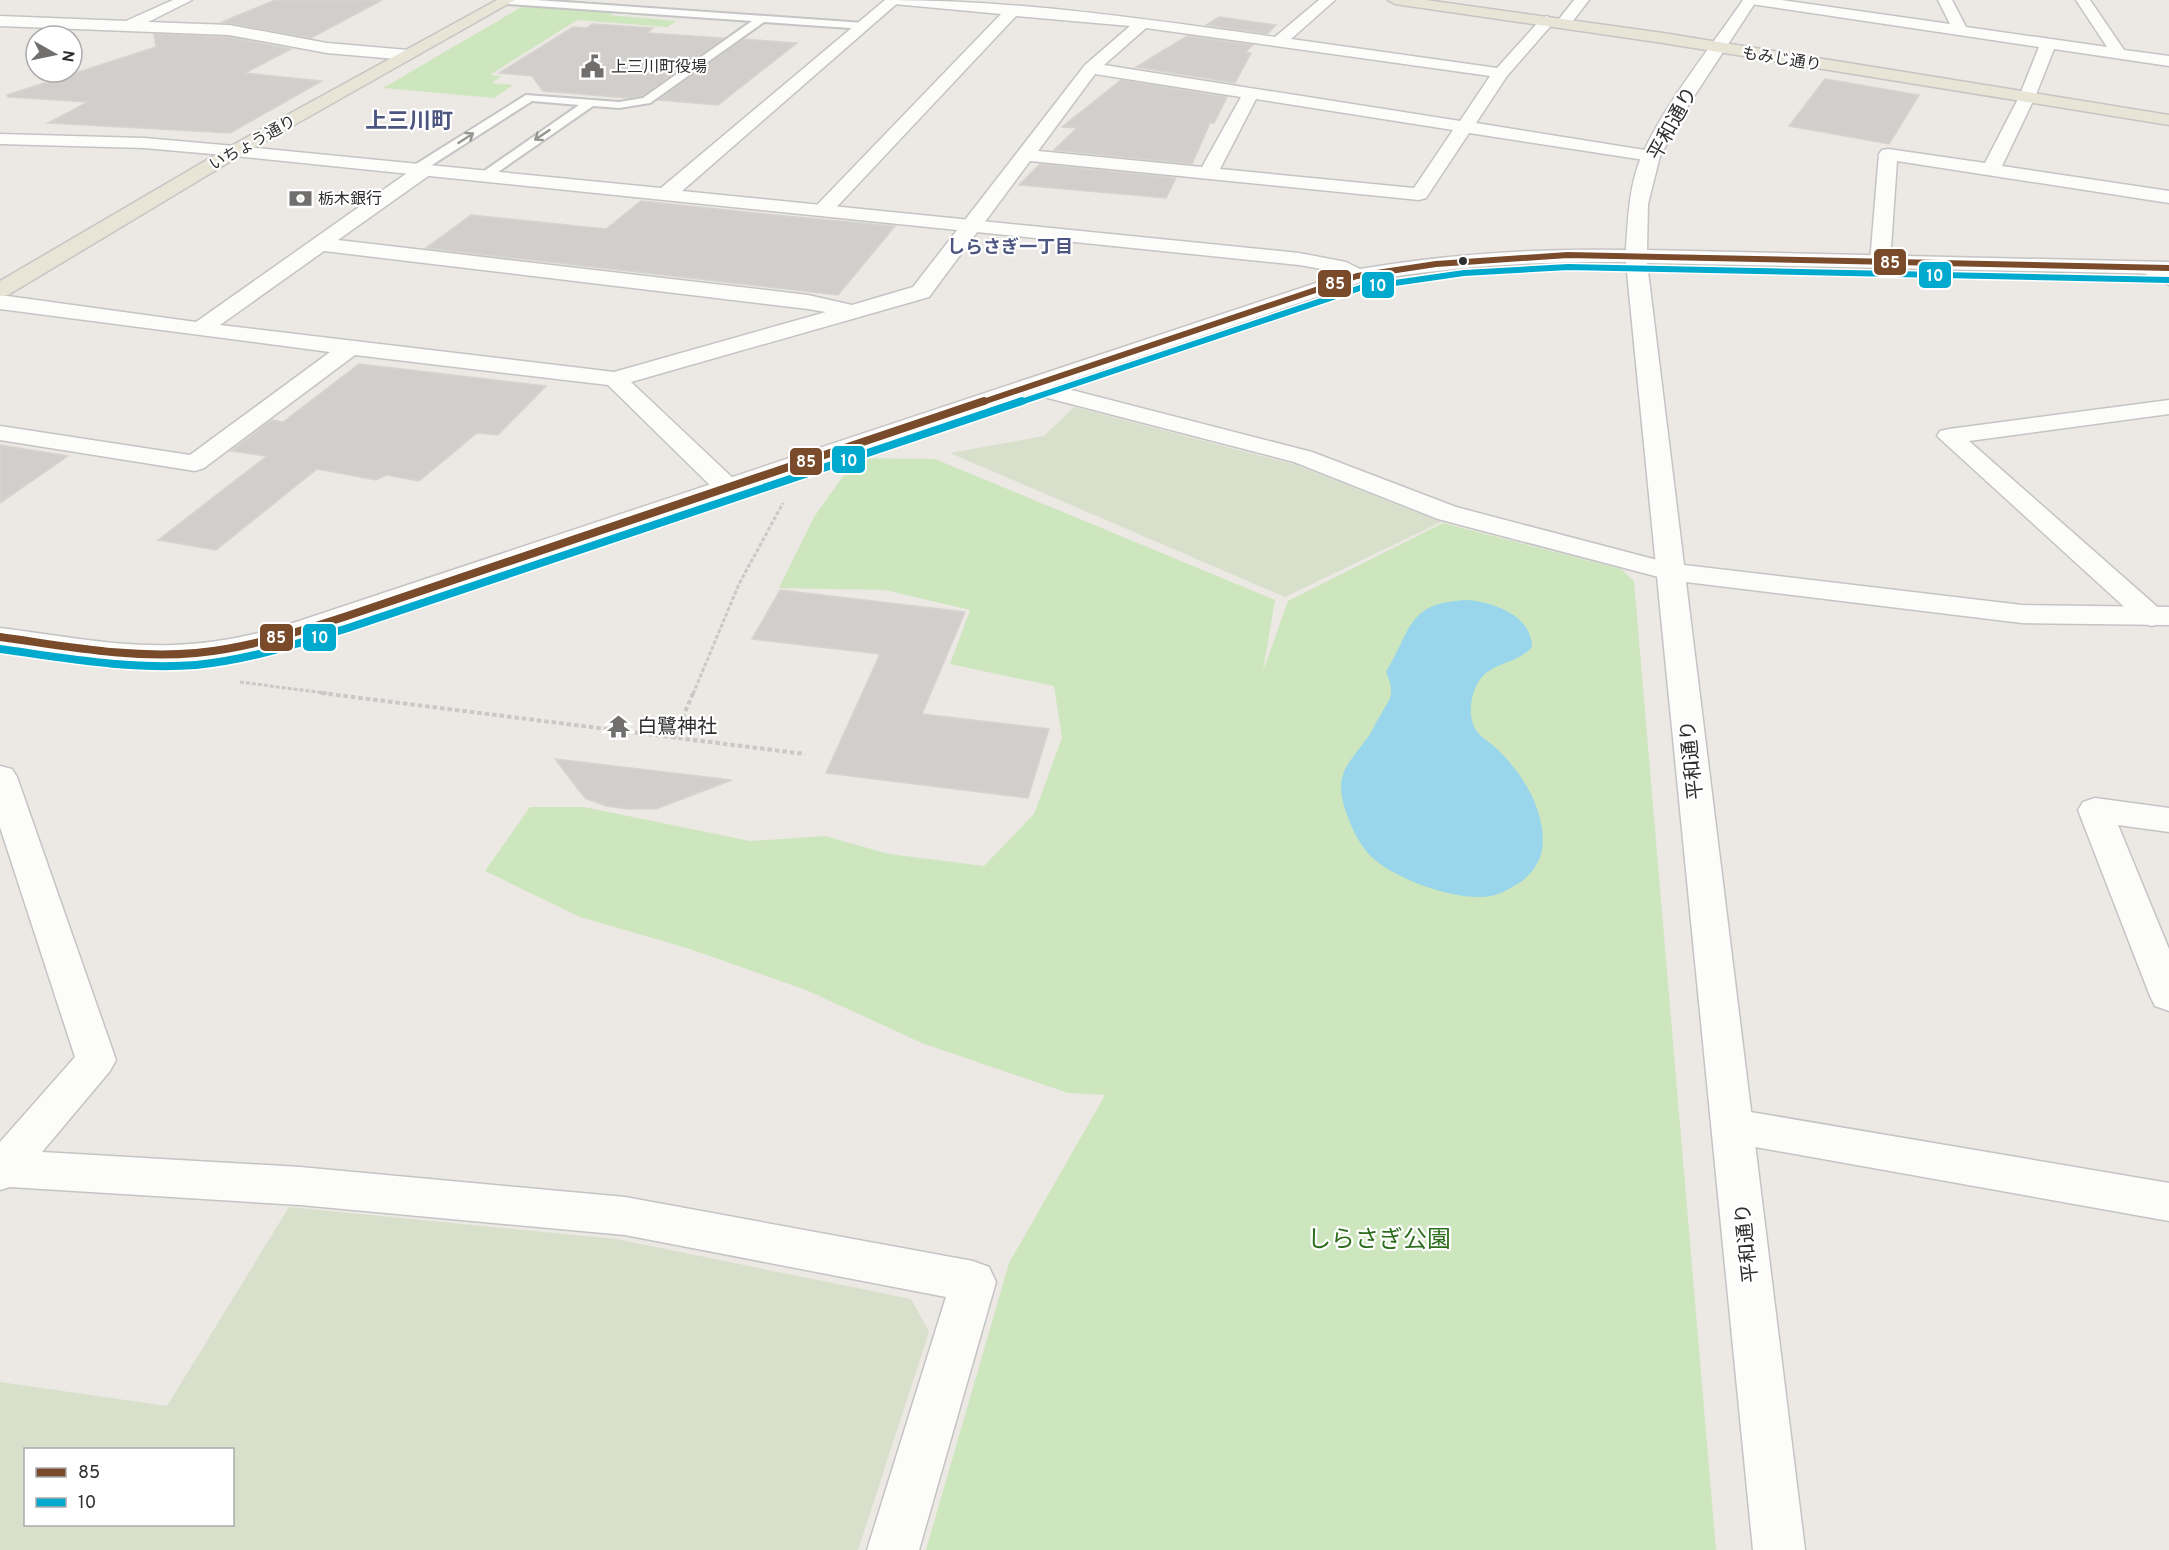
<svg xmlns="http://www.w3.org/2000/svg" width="2169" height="1550" font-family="Overpass,'Noto Sans JP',sans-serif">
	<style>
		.green { fill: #cee6be }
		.cemetery { fill: #d8e0cc; fill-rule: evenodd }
		.water { fill: #99d6ec }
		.building { fill: #d1cecb; stroke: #d7d4d0; stroke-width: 1.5 }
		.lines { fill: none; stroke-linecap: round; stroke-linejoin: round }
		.lane-casing { stroke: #c5c4c5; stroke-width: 4 }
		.street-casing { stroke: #c5c4c5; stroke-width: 3 }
		.secondary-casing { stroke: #c5c4c5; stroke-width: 3 }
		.primary-casing { stroke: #c6c5c4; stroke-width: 3 }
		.path-far1 { stroke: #c9c9c8; stroke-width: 3; stroke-dasharray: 4 2; stroke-linecap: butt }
		.path { stroke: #c9c9c8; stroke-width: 4; stroke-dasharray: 4.5 3; stroke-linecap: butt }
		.lane { fill: #fcfcfb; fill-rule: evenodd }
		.street { fill: #fcfcfb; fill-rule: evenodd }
		.secondary { fill: #fcfcfb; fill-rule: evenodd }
		.primary { fill: #e8e4d6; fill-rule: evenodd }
		.bus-1-far1-casing { stroke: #fff; stroke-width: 9 }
		.bus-1-casing { stroke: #fff; stroke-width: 11 }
		.bus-2-far1-casing { stroke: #fff; stroke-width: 9 }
		.bus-2-casing { stroke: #fff; stroke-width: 11 }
		.bus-1-far1 { stroke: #7a4b2a; stroke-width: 6 }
		.bus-1 { stroke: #7a4b2a; stroke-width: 8 }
		.bus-2-far1 { stroke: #00a9ce; stroke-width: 6 }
		.bus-2 { stroke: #00a9ce; stroke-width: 8 }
		.oneway { stroke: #959594 }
		.bus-dot { fill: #2e2e2e; stroke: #fff; stroke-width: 2 }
		.labels { text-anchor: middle; stroke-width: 4.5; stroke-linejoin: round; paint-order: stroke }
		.far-street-label { font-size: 16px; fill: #2e2e2e; stroke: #fff }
		.far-poi-label { font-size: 16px; fill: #2e2e2e; stroke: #fff; text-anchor: start }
		.far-neighbourhood-label { font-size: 18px; font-weight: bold; fill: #4d5680; stroke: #fff }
		.street-label { font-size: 20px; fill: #2e2e2e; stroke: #fff }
		.poi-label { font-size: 20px; fill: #2e2e2e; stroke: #fff; text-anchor: start }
		.far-district-label { font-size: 22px; font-weight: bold; fill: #4d5680; stroke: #fff }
		.near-park-label { font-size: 24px; fill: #2c6e1b; stroke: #fff }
		.line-badge { stroke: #fff; stroke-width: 2 }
		.badge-label { font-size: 16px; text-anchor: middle; font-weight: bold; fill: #fff }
	</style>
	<rect width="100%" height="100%" fill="#ece8e4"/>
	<g class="green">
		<path d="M 525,5 L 614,12 L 610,15 L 677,21 L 667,27 L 577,20 L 490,75 L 501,76 L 492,83 L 513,85 L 494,98 L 383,88 Z"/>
		<path d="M 856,458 L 935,459 L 1275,600 L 1263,671 L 1288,601 L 1443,523 L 1621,569 L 1634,581 L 1716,1550 L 926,1550 L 1009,1263 L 1105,1095 L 1068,1093 L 922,1043 L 806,990 L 690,949 L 580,917 L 485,871 L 530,807 L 584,807 L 750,841 L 825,836 L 889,854 L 984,866 L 1034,814 L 1062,738 L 1054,686 L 950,664 L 970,610 L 885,590 L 779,588 L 814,517 Z"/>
	</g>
	<g class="cemetery">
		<path d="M 1074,407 L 1296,465 L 1441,522 L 1285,597 L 950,453 L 1044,436 Z"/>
		<path d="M 289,1207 L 616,1239 L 911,1299 L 929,1332 L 858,1550 L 0,1550 L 0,1382 L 167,1406 ZM 26,1450 L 232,1450 L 232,1524 L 26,1524 Z"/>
	</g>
	<path class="water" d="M 1468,600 C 1495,603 1531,615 1532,647 C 1518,663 1496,662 1482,677 C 1472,688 1468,710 1473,724 C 1477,736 1489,741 1498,750 C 1524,775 1547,813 1542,850 C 1540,863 1529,877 1519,883 C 1512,887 1503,893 1495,895 C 1463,904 1400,881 1375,860 C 1360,848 1350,825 1344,806 C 1335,774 1348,764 1365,741 C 1372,733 1375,723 1381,714 C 1385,706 1392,699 1391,689 C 1391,684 1388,677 1386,672 C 1412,629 1407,602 1468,600 Z"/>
	<g class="building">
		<path d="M 275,0 L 382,0 L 311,38 L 222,22 Z"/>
		<path d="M 1219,17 L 1276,25 L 1267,34 L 1206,25 Z"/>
		<path d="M 592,24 L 653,28 L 647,33 L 724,38 L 642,96 L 629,98 L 543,91 L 532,76 L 499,73 L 573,27 L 587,28 Z"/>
		<path d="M 154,34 L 229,37 L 291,49 L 245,73 L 322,81 L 230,133 L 48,123 L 88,102 L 8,97 L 7,95 L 156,47 Z"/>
		<path d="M 1187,36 L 1253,45 L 1245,52 L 1251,53 L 1235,83 L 1136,67 Z"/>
		<path d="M 743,39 L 797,43 L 718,105 L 658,100 Z"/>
		<path d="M 1825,79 L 1919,95 L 1889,144 L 1789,126 Z"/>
		<path d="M 1121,80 L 1227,97 L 1214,123 L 1210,123 L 1192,164 L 1054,150 L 1077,128 L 1062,127 Z"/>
		<path d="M 1040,164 L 1176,178 L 1166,198 L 1019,185 Z"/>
		<path d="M 641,201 L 786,216 L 895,226 L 838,295 L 426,248 L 471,215 L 606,229 Z"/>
		<path d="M 359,364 L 546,386 L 498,435 L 477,433 L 419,481 L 386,475 L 376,480 L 317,469 L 216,550 L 158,540 L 267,456 L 231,451 L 272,420 L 283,422 Z"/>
		<path d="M 0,445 L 68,456 L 0,503 Z"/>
		<path d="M 780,590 L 965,612 L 922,714 L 1049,729 L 1028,798 L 826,773 L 880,654 L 752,639 Z"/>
		<path d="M 555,759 L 732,780 L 656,809 L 627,809 L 606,806 L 585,798 Z"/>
	</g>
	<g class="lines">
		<defs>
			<path id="lane" d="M 503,0 L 536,0 L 864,23 L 869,26 L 864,29 L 764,22 L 650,103 L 619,108 L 593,106 L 488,179 L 478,179 L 477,176 L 579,105 L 532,101 L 421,172 L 413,172 L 411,169 L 413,166 L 526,95 L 619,102 L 643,98 L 752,21 L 507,4 Z"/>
			<g id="street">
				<path d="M 887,0 C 1016,0 1147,19 1275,37 L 1319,0 L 1335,0 L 1291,39 L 1497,68 L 1542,18 L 1547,16 L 1555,21 L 1507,76 L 1476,123 L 1651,151 L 1657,152 L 1660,156 L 1657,160 L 1651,161 L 1469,133 L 1426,198 L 1419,200 L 1030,161 L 929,297 L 631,382 L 736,481 L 740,487 L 736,493 L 727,495 L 718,493 L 608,385 L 355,355 L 204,468 L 195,471 L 0,440 L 0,426 L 190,455 L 330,352 L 0,309 L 0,295 L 196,322 L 417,166 L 431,166 L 433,170 L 431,174 L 338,240 L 808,295 L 852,305 L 913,287 L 1085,65 L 1130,26 L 1016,16 L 830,214 L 816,214 L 813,210 L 816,206 L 1001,14 L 894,4 ZM 1146,28 L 1490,76 L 1460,121 L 1104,65 ZM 1095,74 L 1241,97 L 1202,167 L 1038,151 ZM 1256,99 L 1453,130 L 1414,188 L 1220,169 ZM 324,251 L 808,309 L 826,312 L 614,372 L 220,325 Z"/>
				<path d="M 1574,0 L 1589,0 L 1569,26 L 1559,26 L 1556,23 Z"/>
				<path d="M 1744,0 L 1781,0 L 1950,24 L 1938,0 L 1952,0 L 1966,27 L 2107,47 L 2076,0 L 2090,0 L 2124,50 L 2169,56 L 2169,66 L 2054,49 L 2035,97 L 2002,166 L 2169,191 L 2169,203 L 1897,161 L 1890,262 L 1887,266 L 1880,268 L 1873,266 L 1870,262 L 1879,154 L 1882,150 L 1888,149 L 1985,163 L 2019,97 L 2039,47 L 1751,4 Z"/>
				<path d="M 0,134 L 144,138 L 235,146 L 241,147 L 244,151 L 241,155 L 235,156 L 144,148 L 0,144 Z"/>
				<path d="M 2149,262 L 2169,270 L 2169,285 L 2142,272 L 2139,268 L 2142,264 Z"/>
				<path d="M 1029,379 L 1312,452 L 1456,507 L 1680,566 L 1684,572 L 1680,578 L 1670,580 L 1438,519 L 1294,462 L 1021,391 L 1017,386 L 1021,381 Z"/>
				<path d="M 2169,400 L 2169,414 L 1969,441 L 2162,611 L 2167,617 L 2162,623 L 2152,626 L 2142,623 L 1937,436 L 1940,431 L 1949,429 Z"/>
				<path d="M 0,766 L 12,769 L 17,777 L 116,1060 L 110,1071 L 42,1152 L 300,1167 L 625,1197 L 973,1261 L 989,1267 L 996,1282 L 919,1550 L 867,1550 L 946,1297 L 625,1235 L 300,1205 L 10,1187 L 0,1190 L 0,1142 L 75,1057 L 0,827 Z"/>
				<path d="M 2095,798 L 2169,808 L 2169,832 L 2118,825 L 2169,949 L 2169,1011 L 2155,1006 L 2150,996 L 2078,810 L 2083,802 Z"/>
				<path d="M 1733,1109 L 2169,1183 L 2169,1221 L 1733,1143 L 1718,1138 L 1712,1126 L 1718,1114 Z"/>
			</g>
			<g id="secondary">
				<path d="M 173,0 L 192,0 L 148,22 L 229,25 L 327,43 L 408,50 L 416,55 L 408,60 L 327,53 L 229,35 L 0,26 L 0,16 L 126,21 Z"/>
				<path d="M 885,0 L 901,0 L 682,191 L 1299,253 L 1346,262 L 1360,269 C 1449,254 1536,248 1626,250 C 1628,218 1629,185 1642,155 C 1667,100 1709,50 1743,0 L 1757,0 L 1689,104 L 1660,156 L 1648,204 L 1647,250 L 2169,262 L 2169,274 L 1647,263 L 1684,565 L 2022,605 L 2169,607 L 2169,625 L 2022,623 L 1686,582 L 1805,1550 L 1753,1550 L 1626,262 C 1536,261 1450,266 1361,282 L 357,622 C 298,642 237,661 174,663 C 116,665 57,653 0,646 L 0,628 C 57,635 115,647 173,645 C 210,644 246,637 281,627 L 1340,275 L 1333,271 L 1299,265 L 235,156 L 229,155 L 226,151 L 229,147 L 235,146 L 661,188 Z"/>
			</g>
			<g id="primary">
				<path d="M 497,0 L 515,0 L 241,155 L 8,295 L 0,296 L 0,281 L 229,147 Z"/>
				<path d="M 1388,0 L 1426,0 L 1663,33 L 2169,115 L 2169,125 L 1663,43 L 1395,4 Z"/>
			</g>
		</defs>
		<use href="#lane" class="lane-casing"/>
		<use href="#street" class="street-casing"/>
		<use href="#secondary" class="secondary-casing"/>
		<use href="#primary" class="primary-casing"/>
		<g class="path-far1">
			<path d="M 240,682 L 332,694"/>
			<path d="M 693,694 L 739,584 L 783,503"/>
		</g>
		<g class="path">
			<path d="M 321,693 L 805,754"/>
			<path d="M 674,739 L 693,693"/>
		</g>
		<use href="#lane" class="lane"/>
		<use href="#street" class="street"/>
		<use href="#secondary" class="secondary"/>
		<use href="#primary" class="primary"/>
		<defs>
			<path id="bus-1-far1" d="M 980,403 L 1357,276 L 1436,264 L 1568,255 L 2169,268"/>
			<path id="bus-1" d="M 0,637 C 65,646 130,659 196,653 C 248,648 298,632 347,616 L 984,401"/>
			<path id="bus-2-far1" d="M 1018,403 L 1360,288 L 1464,273 L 1568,267 L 2169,280"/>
			<path id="bus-2" d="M 0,649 C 65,658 130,670 196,665 C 249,660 300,643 351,627 L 1022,401"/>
		</defs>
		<use href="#bus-1-far1" class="bus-1-far1-casing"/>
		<use href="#bus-1" class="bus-1-casing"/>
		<use href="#bus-2-far1" class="bus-2-far1-casing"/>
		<use href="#bus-2" class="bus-2-casing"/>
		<use href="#bus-1-far1" class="bus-1-far1"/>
		<use href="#bus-1" class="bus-1"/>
		<use href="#bus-2-far1" class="bus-2-far1"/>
		<use href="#bus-2" class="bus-2"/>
	</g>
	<defs><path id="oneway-shaft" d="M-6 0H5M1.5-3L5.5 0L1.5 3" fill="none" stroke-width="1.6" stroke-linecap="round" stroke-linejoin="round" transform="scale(1.5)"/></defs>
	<g class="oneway">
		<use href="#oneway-shaft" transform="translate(542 135) rotate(146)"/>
		<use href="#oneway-shaft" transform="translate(466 138) rotate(-33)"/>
	</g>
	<defs>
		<symbol id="civic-bare" viewBox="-9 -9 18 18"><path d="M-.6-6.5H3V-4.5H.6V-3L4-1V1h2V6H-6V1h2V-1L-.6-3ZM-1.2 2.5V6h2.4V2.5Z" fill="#706f6e" stroke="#fff" stroke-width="2.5" paint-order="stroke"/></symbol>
		<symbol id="bank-bare" viewBox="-9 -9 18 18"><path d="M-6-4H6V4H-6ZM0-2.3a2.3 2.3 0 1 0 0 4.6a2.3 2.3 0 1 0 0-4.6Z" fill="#706f6e" stroke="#fff" stroke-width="2.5" paint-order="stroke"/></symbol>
		<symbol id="temple-bare" viewBox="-9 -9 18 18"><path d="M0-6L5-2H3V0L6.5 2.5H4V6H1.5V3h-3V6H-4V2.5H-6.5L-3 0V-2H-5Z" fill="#706f6e" stroke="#fff" stroke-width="2.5" paint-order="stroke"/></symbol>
	</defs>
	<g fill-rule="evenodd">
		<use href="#civic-bare" x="576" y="50" width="33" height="33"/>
		<use href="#bank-bare" x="284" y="182" width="33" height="33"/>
		<use href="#temple-bare" x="602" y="710" width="33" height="33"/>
	</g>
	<circle class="bus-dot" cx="1463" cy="261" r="5"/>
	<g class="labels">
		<g class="far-street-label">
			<text transform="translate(1782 58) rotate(9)" y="6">もみじ通り</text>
			<text transform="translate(252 142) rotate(-29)" y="6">いちょう通り</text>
		</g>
		<g class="far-poi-label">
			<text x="611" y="72">上三川町役場</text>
			<text x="318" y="204">栃木銀行</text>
		</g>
		<g class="far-neighbourhood-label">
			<text x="1010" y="253">しらさぎ一丁目</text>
		</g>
		<g class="street-label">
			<text transform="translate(1672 123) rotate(-61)" y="7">平和通り</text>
			<text transform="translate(1691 760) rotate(-96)" y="7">平和通り</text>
			<text transform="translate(1746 1243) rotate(-96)" y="7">平和通り</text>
		</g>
		<g class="poi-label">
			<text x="637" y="733">白鷺神社</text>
		</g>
		<g class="far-district-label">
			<text x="409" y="128">上三川町</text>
		</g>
		<g class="near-park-label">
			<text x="1379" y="1247">しらさぎ公園</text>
		</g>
	</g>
	<g class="line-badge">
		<rect x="1873" y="248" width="34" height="28" rx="6" fill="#7a4b2a"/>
		<rect x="1918" y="261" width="34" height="28" rx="6" fill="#00a9ce"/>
		<rect x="1317" y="269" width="35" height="29" rx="6" fill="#7a4b2a"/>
		<rect x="1361" y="271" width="34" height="28" rx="6" fill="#00a9ce"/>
		<rect x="831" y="445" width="35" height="29" rx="6" fill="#00a9ce"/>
		<rect x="789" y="447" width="34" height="29" rx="6" fill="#7a4b2a"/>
		<rect x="302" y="623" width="35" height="29" rx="6" fill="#00a9ce"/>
		<rect x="259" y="623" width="35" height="29" rx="6" fill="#7a4b2a"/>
	</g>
	<g class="badge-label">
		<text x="1890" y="268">85</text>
		<text x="1935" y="281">10</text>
		<text x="1335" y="289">85</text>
		<text x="1378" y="291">10</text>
		<text x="849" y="466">10</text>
		<text x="806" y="467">85</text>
		<text x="320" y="643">10</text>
		<text x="276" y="643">85</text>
	</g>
	<rect x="24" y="1448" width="210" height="78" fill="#ffffff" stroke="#ababab" stroke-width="1.5"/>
	<rect x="36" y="1468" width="30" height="9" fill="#7a4b2a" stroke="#ababab" stroke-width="1.5"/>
	<text x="78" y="1478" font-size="18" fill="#2e2e2e">85</text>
	<rect x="36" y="1498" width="30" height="9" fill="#00a9ce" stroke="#ababab" stroke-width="1.5"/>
	<text x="78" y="1508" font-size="18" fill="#2e2e2e">10</text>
	<g transform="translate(54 54) rotate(99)"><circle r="28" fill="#ffffff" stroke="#ababab" stroke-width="1.5"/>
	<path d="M0-4.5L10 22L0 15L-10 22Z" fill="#706f6e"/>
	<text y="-9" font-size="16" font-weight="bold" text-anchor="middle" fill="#2e2e2e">N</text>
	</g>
</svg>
